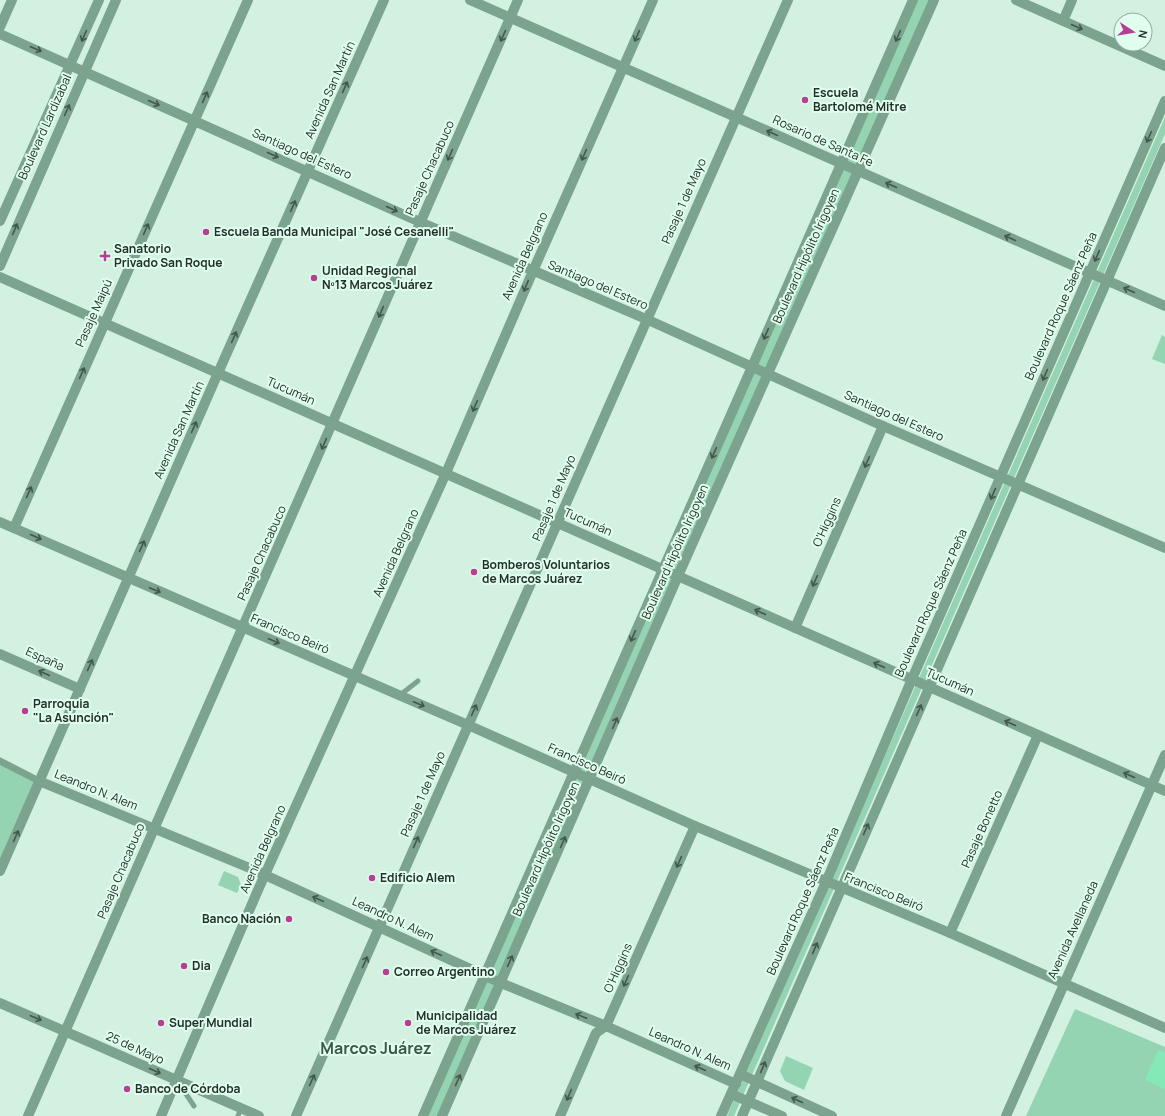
<svg xmlns="http://www.w3.org/2000/svg" width="1165" height="1116" font-family="Manrope,sans-serif">
	<style>
		.green { fill: #95d4b3 }
		.water { fill: #85e8b7 }
		.lines { fill: none; stroke-linecap: round; stroke-linejoin: round }
		.service { stroke: #7ca38d; stroke-width: 5 }
		.pedestrian { stroke: #7ca38d; stroke-width: 7 }
		.minor { stroke: #7ca38d; stroke-width: 10 }
		.tertiary { stroke: #7ca38d; stroke-width: 10 }
		.oneway { stroke: #42584c }
		.poi-dot { fill: #b63f94; stroke: #e0feed; stroke-width: 1.5 }
		.labels { text-anchor: middle; stroke-width: 4; stroke-linejoin: round; paint-order: stroke }
		.street-label { font-size: 12px; fill: #232f29; stroke: #e0feed }
		.poi-label { font-size: 12px; font-weight: bold; fill: #232f29; stroke: #e0feed; text-anchor: start }
		.district-label { font-size: 16px; font-weight: bold; fill: #3c5648; stroke: #e0feed }
	</style>
	<rect width="100%" height="100%" fill="#d2f1e0"/>
	<g class="green">
		<path d="M 913,0 L 934,0 L 442,1116 L 423,1116 Z"/>
		<path d="M 1165,117 L 1165,134 L 734,1116 L 727,1116 Z"/>
		<path d="M 1162,335 L 1165,337 L 1165,364 L 1152,359 Z"/>
		<path d="M 0,762 L 36,778 L 0,873 Z"/>
		<path d="M 224,871 L 238,877 L 241,885 L 237,893 L 218,885 Z"/>
		<path d="M 1075,1009 L 1165,1047 L 1165,1116 L 1026,1116 Z"/>
		<path d="M 786,1056 L 813,1068 L 804,1090 L 785,1081 L 780,1071 Z"/>
	</g>
	<path class="water" d="M 1158,1050 L 1165,1053 L 1165,1089 L 1145,1080 Z"/>
	<g class="lines">
		<g class="service">
			<path d="M 400,695 L 418,681"/>
			<path d="M 178,1082 L 194,1106"/>
			<path d="M 238,1116 L 241,1108"/>
		</g>
		<path class="pedestrian" d="M 0,761 L 39,781"/>
		<g class="minor">
			<path d="M 470,0 L 1165,306"/>
			<path d="M 1016,0 L 1165,66"/>
			<path d="M 1063,21 L 1072,0"/>
			<path d="M 0,27 L 12,0"/>
			<path d="M 0,34 L 420,222 L 646,319 L 883,426 L 1165,548"/>
			<path d="M 0,277 L 1165,791"/>
			<path d="M 0,522 L 468,725 L 695,826 L 950,933 L 1165,1028"/>
			<path d="M 14,528 L 248,0"/>
			<path d="M 795,628 L 883,426"/>
			<path d="M 0,654 L 80,689"/>
			<path d="M 39,781 L 252,869 L 501,983 L 606,1026 L 736,1084"/>
			<path d="M 0,871 L 218,373 L 384,0"/>
			<path d="M 950,933 L 1038,735"/>
			<path d="M 0,1003 L 259,1116"/>
			<path d="M 28,1116 L 518,0"/>
			<path d="M 296,1116 L 788,0"/>
			<path d="M 560,1116 L 596,1033 L 606,1026 L 695,826"/>
			<path d="M 1006,1116 L 1165,755"/>
		</g>
		<g class="tertiary">
			<path d="M 0,221 L 99,0"/>
			<path d="M 0,266 L 116,0"/>
			<path d="M 740,1074 L 832,1116"/>
			<path d="M 731,1094 L 782,1116"/>
			<path d="M 161,1116 L 258,890 L 446,473 L 533,271 L 653,0"/>
			<path d="M 423,1116 L 913,0"/>
			<path d="M 442,1116 L 678,576 L 934,0"/>
			<path d="M 721,1116 L 826,882 L 912,679 L 1165,101"/>
			<path d="M 742,1116 L 1165,148"/>
		</g>
	</g>
	<defs><path id="oneway-shaft" d="M-6 0H5M1.5-3L5.5 0L1.5 3" fill="none" stroke-width="1.6" stroke-linecap="round" stroke-linejoin="round"/></defs>
	<g class="oneway">
		<use href="#oneway-shaft" transform="translate(1077 27) rotate(24)"/>
		<use href="#oneway-shaft" transform="translate(84 36) rotate(114)"/>
		<use href="#oneway-shaft" transform="translate(503 36) rotate(114)"/>
		<use href="#oneway-shaft" transform="translate(637 36) rotate(114)"/>
		<use href="#oneway-shaft" transform="translate(898 36) rotate(114)"/>
		<use href="#oneway-shaft" transform="translate(36 49) rotate(23)"/>
		<use href="#oneway-shaft" transform="translate(345 87) rotate(-66)"/>
		<use href="#oneway-shaft" transform="translate(205 97) rotate(-66)"/>
		<use href="#oneway-shaft" transform="translate(154 103) rotate(24)"/>
		<use href="#oneway-shaft" transform="translate(67 110) rotate(-66)"/>
		<use href="#oneway-shaft" transform="translate(772 133) rotate(-156)"/>
		<use href="#oneway-shaft" transform="translate(1149 137) rotate(114)"/>
		<use href="#oneway-shaft" transform="translate(273 155) rotate(24)"/>
		<use href="#oneway-shaft" transform="translate(450 155) rotate(114)"/>
		<use href="#oneway-shaft" transform="translate(584 155) rotate(114)"/>
		<use href="#oneway-shaft" transform="translate(891 185) rotate(-156)"/>
		<use href="#oneway-shaft" transform="translate(293 206) rotate(-66)"/>
		<use href="#oneway-shaft" transform="translate(392 209) rotate(24)"/>
		<use href="#oneway-shaft" transform="translate(15 229) rotate(-67)"/>
		<use href="#oneway-shaft" transform="translate(146 229) rotate(-66)"/>
		<use href="#oneway-shaft" transform="translate(1010 238) rotate(-156)"/>
		<use href="#oneway-shaft" transform="translate(1097 256) rotate(114)"/>
		<use href="#oneway-shaft" transform="translate(526 286) rotate(113)"/>
		<use href="#oneway-shaft" transform="translate(1129 290) rotate(-156)"/>
		<use href="#oneway-shaft" transform="translate(381 312) rotate(113)"/>
		<use href="#oneway-shaft" transform="translate(766 334) rotate(114)"/>
		<use href="#oneway-shaft" transform="translate(234 337) rotate(-66)"/>
		<use href="#oneway-shaft" transform="translate(82 373) rotate(-66)"/>
		<use href="#oneway-shaft" transform="translate(1045 375) rotate(114)"/>
		<use href="#oneway-shaft" transform="translate(475 406) rotate(113)"/>
		<use href="#oneway-shaft" transform="translate(194 427) rotate(-66)"/>
		<use href="#oneway-shaft" transform="translate(324 444) rotate(114)"/>
		<use href="#oneway-shaft" transform="translate(714 453) rotate(114)"/>
		<use href="#oneway-shaft" transform="translate(867 462) rotate(114)"/>
		<use href="#oneway-shaft" transform="translate(29 492) rotate(-66)"/>
		<use href="#oneway-shaft" transform="translate(993 494) rotate(114)"/>
		<use href="#oneway-shaft" transform="translate(36 537) rotate(24)"/>
		<use href="#oneway-shaft" transform="translate(142 546) rotate(-66)"/>
		<use href="#oneway-shaft" transform="translate(815 581) rotate(114)"/>
		<use href="#oneway-shaft" transform="translate(155 590) rotate(23)"/>
		<use href="#oneway-shaft" transform="translate(760 612) rotate(-156)"/>
		<use href="#oneway-shaft" transform="translate(633 636) rotate(114)"/>
		<use href="#oneway-shaft" transform="translate(274 641) rotate(23)"/>
		<use href="#oneway-shaft" transform="translate(90 665) rotate(-66)"/>
		<use href="#oneway-shaft" transform="translate(879 665) rotate(-156)"/>
		<use href="#oneway-shaft" transform="translate(44 673) rotate(-156)"/>
		<use href="#oneway-shaft" transform="translate(419 704) rotate(23)"/>
		<use href="#oneway-shaft" transform="translate(474 710) rotate(-66)"/>
		<use href="#oneway-shaft" transform="translate(919 710) rotate(-66)"/>
		<use href="#oneway-shaft" transform="translate(615 723) rotate(-67)"/>
		<use href="#oneway-shaft" transform="translate(1010 723) rotate(-156)"/>
		<use href="#oneway-shaft" transform="translate(1129 775) rotate(-156)"/>
		<use href="#oneway-shaft" transform="translate(866 829) rotate(-66)"/>
		<use href="#oneway-shaft" transform="translate(16 836) rotate(-66)"/>
		<use href="#oneway-shaft" transform="translate(416 842) rotate(-66)"/>
		<use href="#oneway-shaft" transform="translate(563 842) rotate(-66)"/>
		<use href="#oneway-shaft" transform="translate(679 862) rotate(114)"/>
		<use href="#oneway-shaft" transform="translate(318 899) rotate(-156)"/>
		<use href="#oneway-shaft" transform="translate(815 948) rotate(-67)"/>
		<use href="#oneway-shaft" transform="translate(436 953) rotate(-155)"/>
		<use href="#oneway-shaft" transform="translate(510 961) rotate(-66)"/>
		<use href="#oneway-shaft" transform="translate(365 962) rotate(-66)"/>
		<use href="#oneway-shaft" transform="translate(626 981) rotate(114)"/>
		<use href="#oneway-shaft" transform="translate(581 1016) rotate(-158)"/>
		<use href="#oneway-shaft" transform="translate(36 1018) rotate(23)"/>
		<use href="#oneway-shaft" transform="translate(763 1067) rotate(-67)"/>
		<use href="#oneway-shaft" transform="translate(700 1068) rotate(-156)"/>
		<use href="#oneway-shaft" transform="translate(155 1071) rotate(24)"/>
		<use href="#oneway-shaft" transform="translate(312 1080) rotate(-66)"/>
		<use href="#oneway-shaft" transform="translate(458 1080) rotate(-66)"/>
		<use href="#oneway-shaft" transform="translate(569 1095) rotate(113)"/>
		<use href="#oneway-shaft" transform="translate(797 1100) rotate(-156)"/>
	</g>
	<g class="poi-dot">
		<circle cx="805" cy="100" r="4"/>
		<circle cx="206" cy="232" r="4"/>
		<path d="M103 250h4v4h4v4h-4v4h-4v-4h-4v-4h4z"/>
		<circle cx="314" cy="278" r="4"/>
		<circle cx="474" cy="572" r="4"/>
		<circle cx="25" cy="711" r="4"/>
		<circle cx="372" cy="878" r="4"/>
		<circle cx="289" cy="919" r="4"/>
		<circle cx="184" cy="966" r="4"/>
		<circle cx="386" cy="972" r="4"/>
		<circle cx="161" cy="1023" r="4"/>
		<circle cx="408" cy="1023" r="4"/>
		<circle cx="127" cy="1089" r="4"/>
	</g>
	<g class="labels">
		<g class="street-label">
			<text transform="translate(330 90) rotate(-66)" y="4">Avenida San Martín</text>
			<text transform="translate(45 127) rotate(-66)" y="4">Boulevard Lardizabal</text>
			<text transform="translate(823 141) rotate(24)" y="4">Rosario de Santa Fe</text>
			<text transform="translate(302 154) rotate(24)" y="4">Santiago del Estero</text>
			<text transform="translate(430 168) rotate(-66)" y="4">Pasaje Chacabuco</text>
			<text transform="translate(684 201) rotate(-66)" y="4">Pasaje 1 de Mayo</text>
			<text transform="translate(525 256) rotate(-66)" y="4">Avenida Belgrano</text>
			<text transform="translate(806 256) rotate(-66)" y="4">Boulevard Hipólito Irigoyen</text>
			<text transform="translate(598 285) rotate(23)" y="4">Santiago del Estero</text>
			<text transform="translate(1061 306) rotate(-66)" y="4">Boulevard Roque Sáenz Peña</text>
			<text transform="translate(94 313) rotate(-66)" y="4">Pasaje Maipú</text>
			<text transform="translate(291 391) rotate(24)" y="4">Tucumán</text>
			<text transform="translate(894 416) rotate(24)" y="4">Santiago del Estero</text>
			<text transform="translate(179 430) rotate(-66)" y="4">Avenida San Martín</text>
			<text transform="translate(554 498) rotate(-67)" y="4">Pasaje 1 de Mayo</text>
			<text transform="translate(588 522) rotate(24)" y="4">Tucumán</text>
			<text transform="translate(827 522) rotate(-66)" y="4">O'Higgins</text>
			<text transform="translate(675 552) rotate(-66)" y="4">Boulevard Hipólito Irigoyen</text>
			<text transform="translate(262 553) rotate(-66)" y="4">Pasaje Chacabuco</text>
			<text transform="translate(396 553) rotate(-66)" y="4">Avenida Belgrano</text>
			<text transform="translate(931 603) rotate(-66)" y="4">Boulevard Roque Sáenz Peña</text>
			<text transform="translate(290 634) rotate(23)" y="4">Francisco Beiró</text>
			<text transform="translate(45 659) rotate(24)" y="4">España</text>
			<text transform="translate(950 682) rotate(24)" y="4">Tucumán</text>
			<text transform="translate(587 764) rotate(24)" y="4">Francisco Beiró</text>
			<text transform="translate(96 790) rotate(22)" y="4">Leandro N. Alem</text>
			<text transform="translate(423 794) rotate(-66)" y="4">Pasaje 1 de Mayo</text>
			<text transform="translate(982 829) rotate(-66)" y="4">Pasaje Bonetto</text>
			<text transform="translate(263 849) rotate(-66)" y="4">Avenida Belgrano</text>
			<text transform="translate(546 849) rotate(-66)" y="4">Boulevard Hipólito Irigoyen</text>
			<text transform="translate(121 871) rotate(-67)" y="4">Pasaje Chacabuco</text>
			<text transform="translate(884 892) rotate(22)" y="4">Francisco Beiró</text>
			<text transform="translate(803 901) rotate(-66)" y="4">Boulevard Roque Sáenz Peña</text>
			<text transform="translate(393 919) rotate(25)" y="4">Leandro N. Alem</text>
			<text transform="translate(1073 930) rotate(-66)" y="4">Avenida Avellaneda</text>
			<text transform="translate(618 968) rotate(-66)" y="4">O'Higgins</text>
			<text transform="translate(135 1048) rotate(24)" y="4">25 de Mayo</text>
			<text transform="translate(690 1049) rotate(24)" y="4">Leandro N. Alem</text>
		</g>
		<g class="poi-label">
			<text x="813" y="97">Escuela<tspan x="813" dy="14">Bartolomé Mitre</tspan></text>
			<text x="214" y="236">Escuela Banda Municipal "José Cesanelli"</text>
			<text x="114" y="253">Sanatorio<tspan x="114" dy="14">Privado San Roque</tspan></text>
			<text x="322" y="275">Unidad Regional<tspan x="322" dy="14">Nº13 Marcos Juárez</tspan></text>
			<text x="482" y="569">Bomberos Voluntarios<tspan x="482" dy="14">de Marcos Juárez</tspan></text>
			<text x="33" y="708">Parroquia<tspan x="33" dy="14">"La Asunción"</tspan></text>
			<text x="380" y="882">Edificio Alem</text>
			<text x="281" y="923" text-anchor="end">Banco Nación</text>
			<text x="192" y="970">Dia</text>
			<text x="394" y="976">Correo Argentino</text>
			<text x="416" y="1020">Municipalidad<tspan x="416" dy="14">de Marcos Juárez</tspan></text>
			<text x="169" y="1027">Super Mundial</text>
			<text x="135" y="1093">Banco de Córdoba</text>
		</g>
		<g class="district-label">
			<text x="376" y="1054">Marcos Juárez</text>
		</g>
	</g>
	<g transform="translate(1133 32) rotate(102)"><circle r="19" fill="#e0feed" stroke="#94ab9f"/>
	<path d="M0-3L7 15L0 10L-7 15Z" fill="#b63f94"/>
	<text y="-6" font-size="11" font-weight="bold" text-anchor="middle" fill="#232f29">N</text>
	</g>
</svg>
